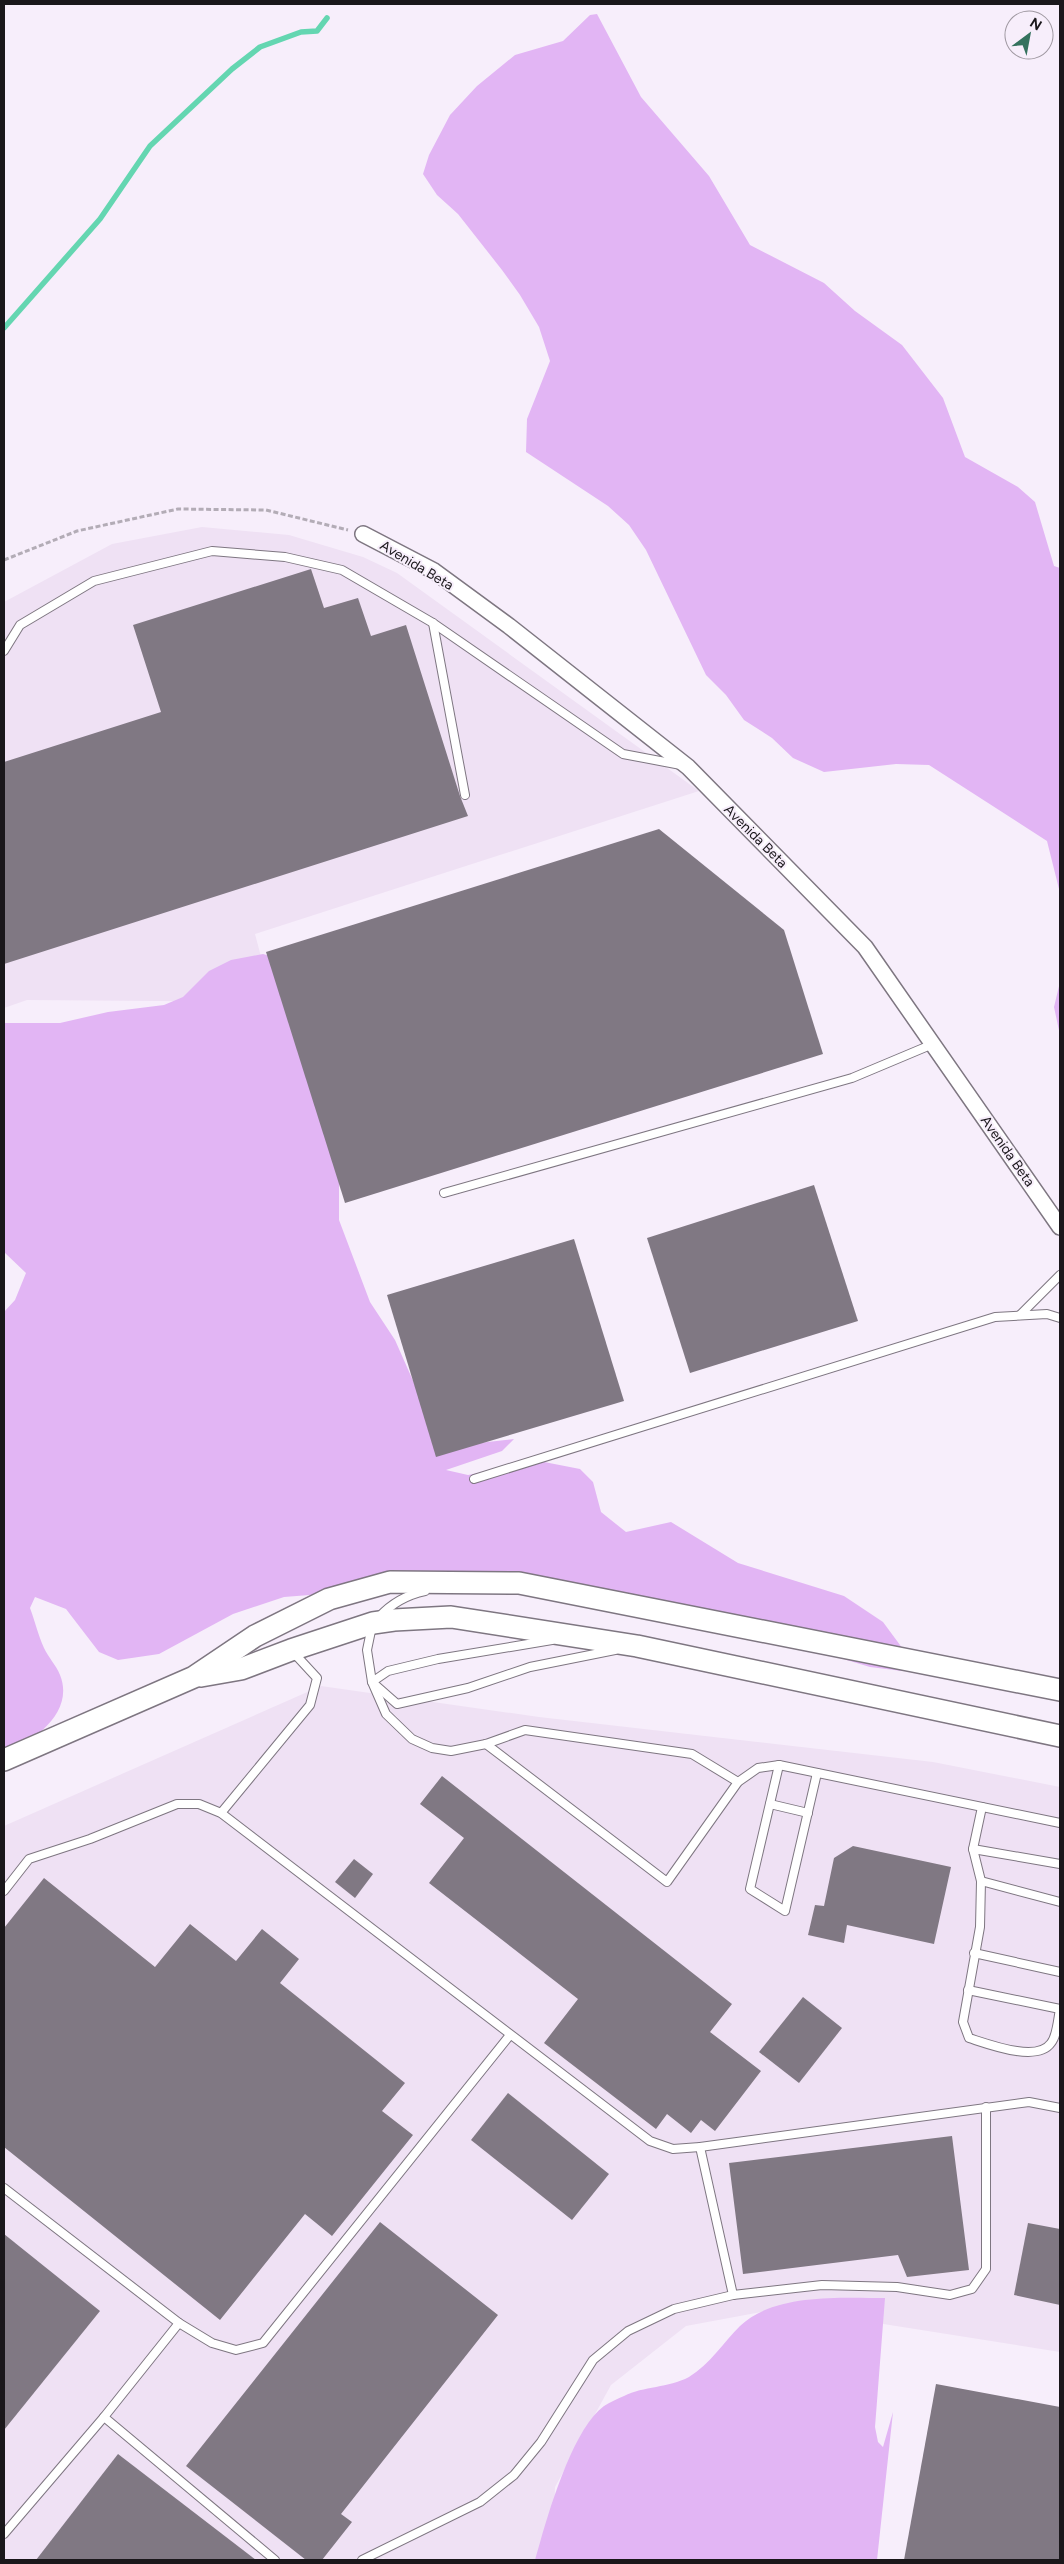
<svg xmlns="http://www.w3.org/2000/svg" width="1064" height="2564" font-family="Figtree,sans-serif">
	<style>
		.built { fill: #efe1f4 }
		.green { fill: #e2b5f4 }
		.lines { fill: none; stroke-linecap: round; stroke-linejoin: round }
		.stream { stroke: #64d6b1; stroke-width: 5.5 }
		.building { fill: #807883 }
		.service-casing { stroke: #7e7681; stroke-width: 10 }
		.minor-casing { stroke: #7e7681; stroke-width: 18 }
		.secondary-casing { stroke: #7e7681; stroke-width: 24 }
		.path { stroke: #b3acb6; stroke-width: 3; stroke-dasharray: 5 2.5; stroke-linecap: butt }
		.service { stroke: #fff; stroke-width: 8 }
		.minor { stroke: #fff; stroke-width: 15 }
		.secondary { stroke: #fff; stroke-width: 21 }
		.labels { text-anchor: middle; stroke-width: 4; stroke-linejoin: round; paint-order: stroke }
		.street-label { font-size: 14px; fill: #1a171b; stroke: #f7eefb }
	</style>
	<rect width="100%" height="100%" fill="#f7eefb"/>
	<g class="built">
		<path d="M 202,527 L 289,535 L 363,557 L 397,573 L 699,791 L 255,934 L 273,1002 L 27,1000 L 4,1008 L 4,602 L 112,544 Z"/>
		<path d="M 321,1686 L 539,1717 L 933,1762 L 1060,1787 L 1060,2352 L 782,2308 L 686,2326 L 611,2385 L 555,2487 L 553,2560 L 387,2560 L 383,2558 L 379,2560 L 4,2560 L 4,1826 Z"/>
	</g>
	<g class="green">
		<path d="M 597,14 L 641,97 L 709,176 L 750,245 L 824,283 L 855,311 L 902,345 L 943,398 L 965,457 L 1018,487 L 1035,502 L 1054,566 L 1060,568 L 1060,893 L 1047,841 L 929,765 L 896,764 L 824,772 L 793,758 L 772,738 L 744,720 L 726,695 L 706,675 L 646,550 L 629,525 L 608,506 L 526,452 L 527,419 L 550,361 L 539,327 L 520,295 L 502,270 L 458,214 L 437,195 L 423,174 L 429,155 L 450,115 L 477,86 L 515,55 L 563,41 L 590,15 Z"/>
		<path d="M 263,954 L 284,960 L 339,1149 L 339,1220 L 370,1302 L 395,1340 L 430,1419 L 461,1445 L 514,1439 L 502,1451 L 446,1470 L 468,1475 L 539,1461 L 580,1469 L 593,1482 L 601,1512 L 626,1532 L 671,1522 L 738,1563 L 844,1596 L 883,1622 L 917,1668 L 902,1671 L 870,1667 L 800,1646 L 500,1580 L 284,1597 L 233,1614 L 159,1654 L 118,1660 L 99,1652 L 66,1609 L 35,1597 L 30,1608 C 35,1621 38,1635 44,1648 C 48,1657 56,1665 60,1675 C 75,1712 34,1742 4,1753 L 4,1312 L 15,1300 L 26,1273 L 4,1252 L 4,1023 L 60,1023 L 108,1012 L 164,1005 L 183,997 L 209,971 L 231,960 Z"/>
		<path d="M 1060,982 L 1060,1035 L 1054,1007 Z"/>
		<path d="M 885,2298 L 875,2427 L 878,2442 L 883,2447 L 893,2412 L 877,2560 L 535,2560 C 546,2521 571,2430 604,2406 C 610,2402 617,2399 624,2396 C 644,2386 668,2388 689,2377 C 710,2364 723,2343 740,2326 C 774,2293 841,2298 885,2298 Z"/>
	</g>
	<g class="lines">
		<path class="stream" d="M 4,328 L 100,219 L 150,146 L 232,69 L 260,47 L 301,32 L 317,31 L 327,18"/>
	</g>
	<g class="building">
		<path d="M 311,569 L 324,608 L 358,598 L 371,636 L 406,625 L 460,796 L 468,816 L 4,964 L 4,762 L 161,712 L 133,625 Z"/>
		<path d="M 659,829 L 784,930 L 823,1054 L 345,1203 L 266,952 Z"/>
		<path d="M 814,1185 L 858,1321 L 690,1373 L 647,1238 Z"/>
		<path d="M 574,1239 L 624,1401 L 436,1457 L 387,1295 Z"/>
		<path d="M 442,1776 L 732,2004 L 710,2032 L 761,2071 L 715,2131 L 701,2120 L 691,2133 L 667,2114 L 656,2129 L 544,2043 L 578,1999 L 429,1883 L 464,1838 L 420,1804 Z"/>
		<path d="M 853,1846 L 951,1867 L 934,1944 L 847,1925 L 844,1943 L 808,1935 L 815,1905 L 824,1906 L 834,1858 Z"/>
		<path d="M 354,1859 L 373,1874 L 355,1898 L 335,1882 Z"/>
		<path d="M 44,1878 L 155,1967 L 190,1924 L 236,1961 L 262,1929 L 299,1959 L 280,1983 L 405,2083 L 382,2111 L 413,2135 L 332,2236 L 305,2214 L 220,2320 L 4,2147 L 4,1928 Z"/>
		<path d="M 803,1997 L 842,2028 L 799,2083 L 759,2052 Z"/>
		<path d="M 508,2093 L 609,2174 L 572,2220 L 471,2140 Z"/>
		<path d="M 952,2136 L 969,2270 L 907,2277 L 898,2255 L 743,2274 L 729,2163 Z"/>
		<path d="M 380,2222 L 498,2315 L 341,2514 L 352,2522 L 322,2560 L 306,2560 L 186,2466 Z"/>
		<path d="M 1028,2223 L 1060,2229 L 1060,2305 L 1014,2295 Z"/>
		<path d="M 4,2234 L 100,2311 L 4,2430 Z"/>
		<path d="M 936,2384 L 1060,2407 L 1060,2560 L 904,2560 Z"/>
		<path d="M 118,2454 L 256,2560 L 36,2560 Z"/>
	</g>
	<g class="lines">
		<defs>
			<g id="service">
				<path d="M 433,623 L 465,795"/>
				<path d="M 4,651 L 20,625 L 94,581 L 212,551 L 285,557 L 342,570 L 433,623 L 623,754 L 681,765"/>
				<path d="M 444,1193 L 852,1078 L 933,1044"/>
				<path d="M 1020,1315 L 1060,1275"/>
				<path d="M 474,1479 L 995,1317 L 1047,1314 L 1060,1318"/>
				<path d="M 379,1617 C 392,1603 406,1595 425,1591"/>
				<path d="M 372,1626 L 367,1650 L 372,1682 L 397,1704 L 468,1688 L 530,1667 L 615,1650"/>
				<path d="M 552,1640 L 438,1659 L 388,1671 L 372,1682 L 386,1714 L 412,1739 L 432,1748 L 451,1751 L 486,1744 L 525,1730 L 692,1754 L 738,1782"/>
				<path d="M 486,1744 L 667,1882 L 738,1782 L 758,1768 L 779,1765 L 1060,1823"/>
				<path d="M 779,1765 L 750,1889 L 785,1911 L 817,1773"/>
				<path d="M 770,1804 L 808,1813"/>
				<path d="M 982,1807 L 973,1849 L 981,1881 L 980,1927 L 963,2022 L 969,2038 C 988,2044 1037,2063 1051,2043 C 1057,2036 1058,2019 1060,2009"/>
				<path d="M 221,1813 L 310,1705 L 317,1678 L 293,1652"/>
				<path d="M 973,1849 L 1060,1864"/>
				<path d="M 981,1881 L 1060,1902"/>
				<path d="M 4,1891 L 29,1859 L 90,1839 L 177,1804 L 199,1804 L 221,1813 L 650,2141 L 673,2149 L 700,2147 L 1029,2102 L 1060,2108"/>
				<path d="M 974,1953 L 1060,1972"/>
				<path d="M 968,1990 L 1060,2009"/>
				<path d="M 700,2147 L 733,2295"/>
				<path d="M 4,2188 L 179,2323 L 212,2343 L 236,2350 L 263,2343 L 510,2035"/>
				<path d="M 104,2417 L 275,2560"/>
				<path d="M 4,2534 L 104,2417 L 179,2323"/>
				<path d="M 362,2560 L 480,2502 L 514,2475 L 541,2442 L 593,2360 L 628,2331 L 674,2309 L 733,2295 L 822,2285 L 897,2287 L 950,2295 L 972,2289 L 986,2269 L 986,2107"/>
			</g>
			<path id="minor" d="M 363,534 L 434,571 L 509,626 L 688,767 L 865,947 L 1060,1227"/>
			<g id="secondary">
				<path d="M 201,1676 L 241,1669 L 291,1650 L 373,1623 L 394,1620 L 451,1617 L 637,1646 L 1060,1736"/>
				<path d="M 4,1760 L 194,1677 L 255,1636 L 329,1599 L 390,1582 L 519,1583 L 1060,1690"/>
			</g>
		</defs>
		<use href="#service" class="service-casing"/>
		<use href="#minor" class="minor-casing"/>
		<use href="#secondary" class="secondary-casing"/>
		<path class="path" d="M 4,560 L 77,531 L 178,509 L 266,510 L 348,530"/>
		<use href="#service" class="service"/>
		<use href="#minor" class="minor"/>
		<use href="#secondary" class="secondary"/>
	</g>
	<g class="labels">
		<g class="street-label">
			<text transform="translate(417 565) rotate(31)" y="5">Avenida Beta</text>
			<text transform="translate(756 836) rotate(45)" y="5">Avenida Beta</text>
			<text transform="translate(1008 1151) rotate(55)" y="5">Avenida Beta</text>
		</g>
	</g>
	<rect width="1064" height="2564" fill="none" stroke="#1a171b" stroke-width="10"/>
	<g transform="translate(1029 35) rotate(32)"><circle r="24" fill="#f7eefb" stroke="#9f98a1"/>
	<path d="M0-4L9 19L0 12L-9 19Z" fill="#35725e"/>
	<text y="-8" font-size="14" font-weight="bold" text-anchor="middle" fill="#1a171b">N</text>
	</g>
</svg>
